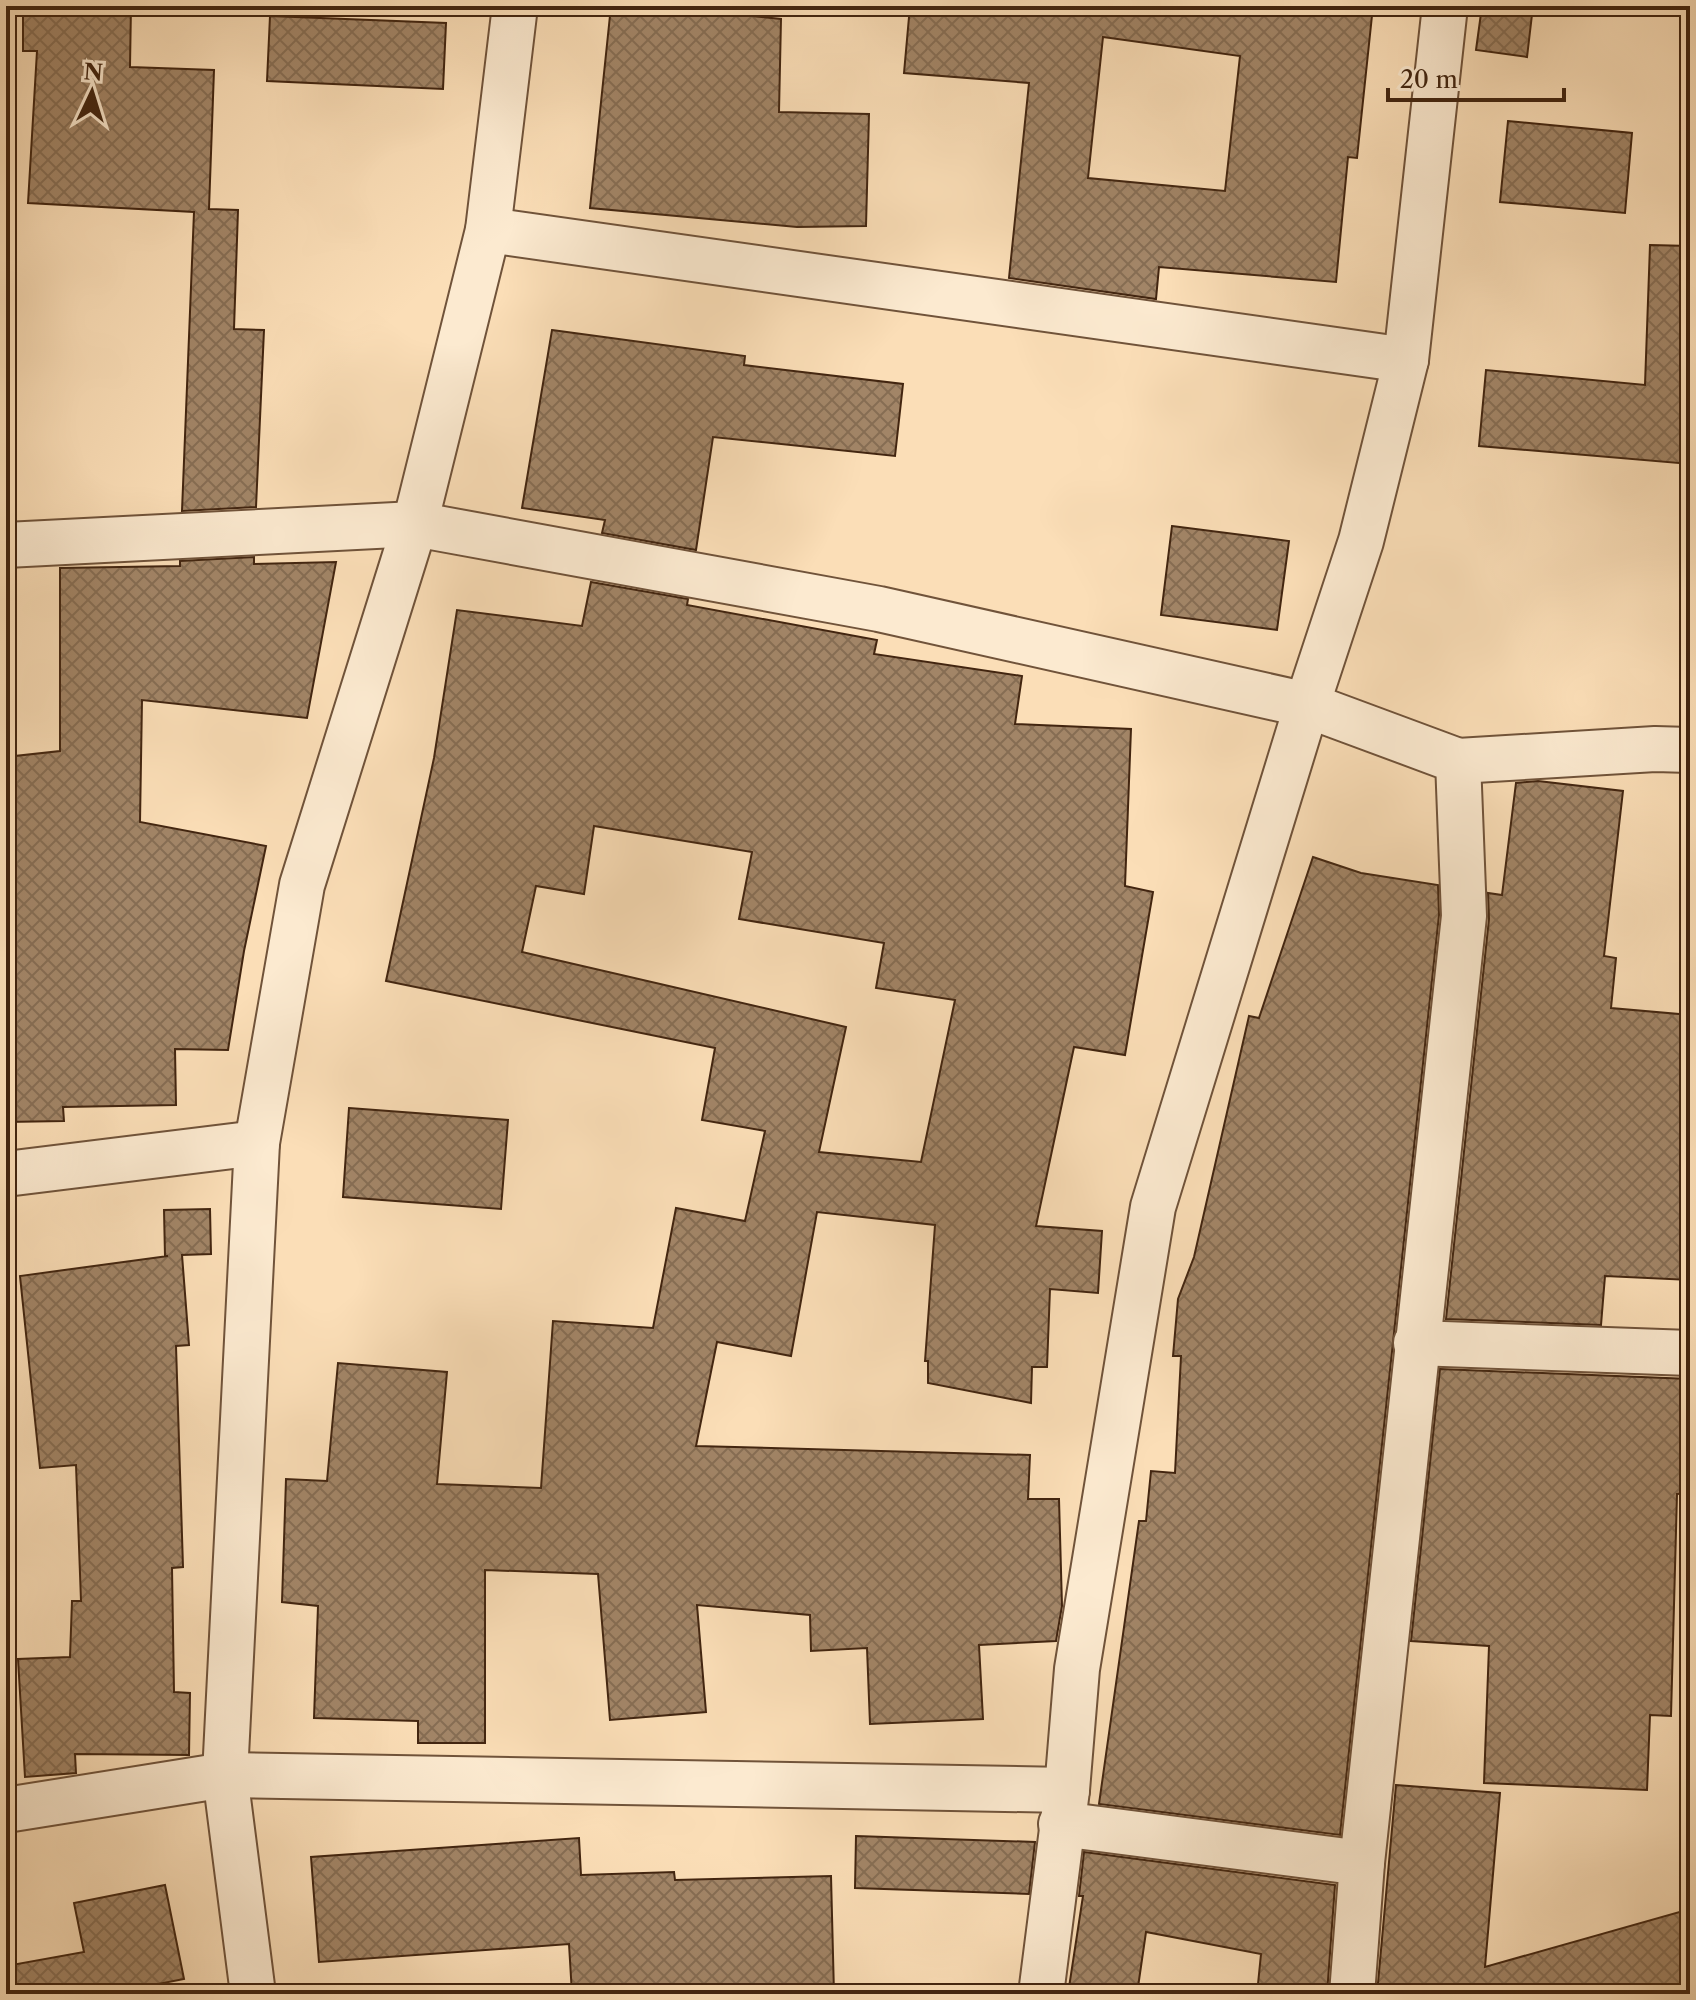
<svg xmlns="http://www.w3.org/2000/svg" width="1696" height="2000" font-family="'Libre Caslon Text',serif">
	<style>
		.building { fill: url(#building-cross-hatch); stroke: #422510; stroke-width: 2; fill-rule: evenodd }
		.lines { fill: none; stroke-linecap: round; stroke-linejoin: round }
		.street-casing { stroke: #70533a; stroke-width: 48 }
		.street { stroke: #fcead0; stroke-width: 44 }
	</style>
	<defs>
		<pattern id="building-cross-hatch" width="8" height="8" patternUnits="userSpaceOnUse" patternTransform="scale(2)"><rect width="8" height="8" fill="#a28567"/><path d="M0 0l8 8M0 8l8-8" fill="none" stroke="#866d53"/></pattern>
	</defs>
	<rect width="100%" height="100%" fill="#fbdeb7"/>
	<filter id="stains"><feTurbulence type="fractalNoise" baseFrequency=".0025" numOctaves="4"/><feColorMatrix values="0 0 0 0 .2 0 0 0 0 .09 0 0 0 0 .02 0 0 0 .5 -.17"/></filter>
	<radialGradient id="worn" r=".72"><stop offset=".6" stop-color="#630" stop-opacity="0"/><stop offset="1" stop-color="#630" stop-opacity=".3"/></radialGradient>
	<g class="building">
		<path d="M 23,6 L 131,6 L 130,67 L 214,70 L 209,209 L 238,210 L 234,329 L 264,330 L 256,507 L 182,511 L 194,212 L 28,203 L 37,51 L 23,51 Z"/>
		<path d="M 611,6 L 654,6 L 781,19 L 779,112 L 869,114 L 866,226 L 797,227 L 590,208 Z"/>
		<path d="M 910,6 L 1373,6 L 1357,158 L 1348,157 L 1336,282 L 1159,267 L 1156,299 L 1009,278 L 1029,83 L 904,73 ZM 1103,37 L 1240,56 L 1225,191 L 1088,178 Z"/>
		<path d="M 1482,6 L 1533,6 L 1527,57 L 1476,50 Z"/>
		<path d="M 270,16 L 446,23 L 443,89 L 267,81 Z"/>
		<path d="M 1508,121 L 1632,133 L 1625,213 L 1500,202 Z"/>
		<path d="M 1650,245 L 1690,246 L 1690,464 L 1479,446 L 1486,370 L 1645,385 Z"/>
		<path d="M 552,330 L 745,356 L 744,365 L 903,384 L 895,456 L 713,437 L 696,550 L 602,533 L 605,520 L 522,508 Z"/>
		<path d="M 1172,526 L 1289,541 L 1277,630 L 1161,615 Z"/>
		<path d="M 254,557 L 254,564 L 336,562 L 307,718 L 142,700 L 140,822 L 266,846 L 244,951 L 228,1050 L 175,1049 L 176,1105 L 63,1107 L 64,1121 L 6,1122 L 6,757 L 60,751 L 60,568 L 180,566 L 180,561 Z"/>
		<path d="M 591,582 L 688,599 L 687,605 L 877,640 L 874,654 L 1022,676 L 1015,724 L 1131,729 L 1125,886 L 1153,892 L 1125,1055 L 1074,1047 L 1036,1226 L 1102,1231 L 1098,1293 L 1050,1289 L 1047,1367 L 1032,1367 L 1031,1403 L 928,1383 L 928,1361 L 925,1361 L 935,1225 L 817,1212 L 791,1356 L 717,1342 L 696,1446 L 1030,1455 L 1028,1499 L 1059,1499 L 1062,1606 L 1056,1641 L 979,1645 L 983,1719 L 870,1724 L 867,1648 L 811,1651 L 810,1615 L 697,1605 L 706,1712 L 610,1720 L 598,1574 L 485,1570 L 485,1743 L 418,1743 L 418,1721 L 314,1718 L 318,1606 L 282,1602 L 286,1479 L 327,1481 L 338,1363 L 447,1372 L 437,1484 L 541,1488 L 553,1321 L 653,1328 L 676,1208 L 745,1221 L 765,1131 L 702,1120 L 715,1048 L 386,981 L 434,758 L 457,610 L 582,626 ZM 594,826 L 752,852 L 739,919 L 884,943 L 876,988 L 955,1000 L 921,1162 L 819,1152 L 846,1027 L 522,952 L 536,886 L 584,894 Z"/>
		<path d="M 1538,781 L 1623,791 L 1604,956 L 1616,958 L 1611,1008 L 1690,1015 L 1690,1280 L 1605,1276 L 1601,1325 L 1446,1319 L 1489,919 L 1488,893 L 1502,895 L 1516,783 Z"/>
		<path d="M 1313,857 L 1361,873 L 1438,885 L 1439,915 L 1340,1835 L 1099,1804 L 1139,1521 L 1146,1521 L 1151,1471 L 1175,1473 L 1181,1356 L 1173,1356 L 1178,1299 L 1194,1257 L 1249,1016 L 1259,1018 Z"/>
		<path d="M 349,1108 L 508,1120 L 501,1209 L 343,1197 Z"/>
		<path d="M 210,1209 L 211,1254 L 182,1255 L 189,1345 L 176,1346 L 183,1567 L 172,1568 L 174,1692 L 190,1693 L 189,1755 L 75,1754 L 76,1773 L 25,1777 L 18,1659 L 70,1657 L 72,1601 L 81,1601 L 76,1465 L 40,1468 L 20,1276 L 168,1256 L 165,1256 L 164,1210 Z"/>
		<path d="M 1440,1369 L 1690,1379 L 1690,1493 L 1677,1494 L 1671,1716 L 1650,1715 L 1647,1790 L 1484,1783 L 1489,1646 L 1411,1641 Z"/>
		<path d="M 1396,1785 L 1500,1793 L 1485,1967 L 1690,1909 L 1690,1983 L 1669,1994 L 1377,1994 Z"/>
		<path d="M 856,1836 L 1035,1842 L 1029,1894 L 855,1888 Z"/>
		<path d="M 579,1838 L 581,1875 L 674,1872 L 675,1880 L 831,1876 L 834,1994 L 572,1994 L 569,1944 L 319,1962 L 311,1857 Z"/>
		<path d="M 1084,1852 L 1335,1885 L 1327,1994 L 1257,1994 L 1261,1954 L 1146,1932 L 1137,1994 L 1068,1994 L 1083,1896 L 1079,1896 Z"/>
		<path d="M 165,1885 L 184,1979 L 107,1994 L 6,1994 L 6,1966 L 84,1952 L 74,1903 Z"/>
	</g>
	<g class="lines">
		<defs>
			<g id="street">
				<path d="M 488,230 L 1406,360"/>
				<path d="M 6,545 L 415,524 L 879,609 L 1307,705 L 1458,761 L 1464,916 L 1362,1863 L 1352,1994"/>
				<path d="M 1458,761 L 1655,749 L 1690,750"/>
				<path d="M 6,1174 L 257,1143"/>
				<path d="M 1416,1343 L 1690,1353"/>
				<path d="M 6,1810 L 225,1775 L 1067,1790"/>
				<path d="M 1061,1824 L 1362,1863"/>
				<path d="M 253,1994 L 225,1775 L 257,1143 L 302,885 L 415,524 L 488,230 L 515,6"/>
				<path d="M 1041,1994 L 1067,1790 L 1077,1669 L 1153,1207 L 1307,705 L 1361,541 L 1406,360 L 1445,6"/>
			</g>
		</defs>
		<use href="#street" class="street-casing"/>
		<use href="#street" class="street"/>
	</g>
	<rect width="1696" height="2000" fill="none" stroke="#fbdeb7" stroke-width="32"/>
	<rect x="8" y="8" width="1680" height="1984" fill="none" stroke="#422510" stroke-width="4"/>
	<rect x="16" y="16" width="1664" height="1968" fill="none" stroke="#422510" stroke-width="2"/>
	<g transform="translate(92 92) rotate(4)" stroke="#fcead0" stroke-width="6" paint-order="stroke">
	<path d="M0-6L14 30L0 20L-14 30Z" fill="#422510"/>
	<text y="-12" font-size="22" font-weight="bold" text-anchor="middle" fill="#422510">N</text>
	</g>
	<path d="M1388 88v12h176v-12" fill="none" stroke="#422510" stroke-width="4"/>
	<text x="1400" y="88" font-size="24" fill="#422510" stroke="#fcead0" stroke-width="6" paint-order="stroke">20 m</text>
	<rect width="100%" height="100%" filter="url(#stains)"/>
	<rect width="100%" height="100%" fill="url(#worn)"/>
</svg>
